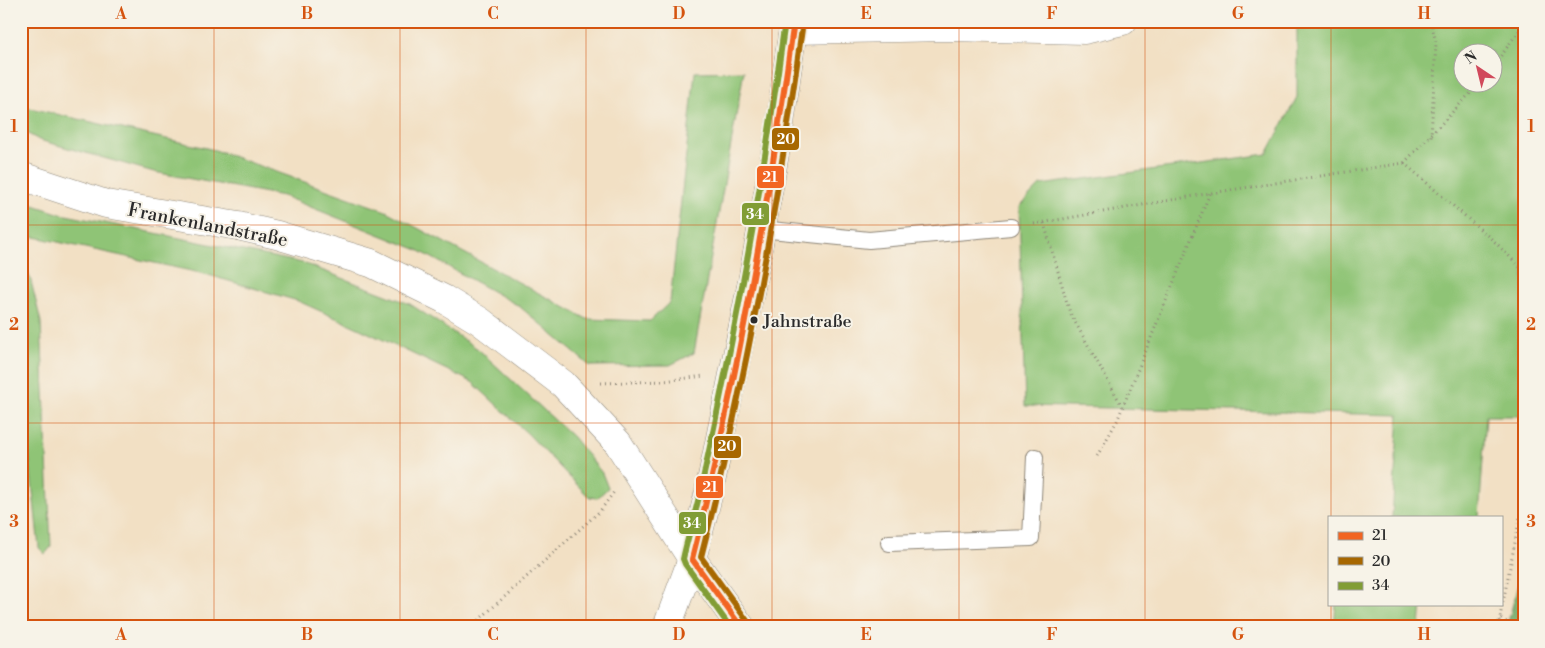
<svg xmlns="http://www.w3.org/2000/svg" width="1545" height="648" font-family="'Libre Bodoni',serif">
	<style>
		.green { fill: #8fc476; stroke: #5d7850; fill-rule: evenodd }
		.forest { fill: #73aa67; stroke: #4f6a49 }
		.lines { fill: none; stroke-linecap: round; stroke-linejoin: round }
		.lane-casing { stroke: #8e8678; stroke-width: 18 }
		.street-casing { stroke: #8e8678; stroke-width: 29 }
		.secondary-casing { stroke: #8e8678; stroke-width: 29 }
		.path { stroke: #8e8678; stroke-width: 3; stroke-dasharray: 1 4; stroke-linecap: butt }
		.lane { stroke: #fff; stroke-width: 16 }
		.street { stroke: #fff; stroke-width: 28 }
		.secondary { stroke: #fff; stroke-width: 28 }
		.bus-1-casing { stroke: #f7f3e8; stroke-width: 10 }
		.bus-2-casing { stroke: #f7f3e8; stroke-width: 10 }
		.bus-3-casing { stroke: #f7f3e8; stroke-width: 10 }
		.bus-1 { stroke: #f26522; stroke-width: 6 }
		.bus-2 { stroke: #a76700; stroke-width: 6 }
		.bus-3 { stroke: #819d35; stroke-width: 6 }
		.grid { fill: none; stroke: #d5540f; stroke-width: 1; stroke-opacity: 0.55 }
		.bus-dot { fill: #2b2b2b; stroke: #f7f3e8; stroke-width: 2 }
		.labels { text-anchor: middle; stroke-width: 4; stroke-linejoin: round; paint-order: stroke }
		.bus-label { font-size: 18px; fill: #2b2b2b; stroke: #f7f3e8; text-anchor: start }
		.street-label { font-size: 19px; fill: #2b2b2b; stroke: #f7f3e8 }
		.line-badge { stroke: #f7f3e8; stroke-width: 2 }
		.badge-label { font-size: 14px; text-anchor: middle; font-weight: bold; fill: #fff }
		.neatline { fill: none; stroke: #d5540f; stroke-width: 2 }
		.grid-label { font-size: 16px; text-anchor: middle; font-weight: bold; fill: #d5540f }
	</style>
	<rect width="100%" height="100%" fill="#f7f3e8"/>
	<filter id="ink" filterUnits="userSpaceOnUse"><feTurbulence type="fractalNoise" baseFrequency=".02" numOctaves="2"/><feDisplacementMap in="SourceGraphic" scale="10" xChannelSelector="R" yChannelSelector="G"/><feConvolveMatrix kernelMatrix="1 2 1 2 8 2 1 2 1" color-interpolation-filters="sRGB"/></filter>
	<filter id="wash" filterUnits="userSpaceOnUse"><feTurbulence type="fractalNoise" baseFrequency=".0096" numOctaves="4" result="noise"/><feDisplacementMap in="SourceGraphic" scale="20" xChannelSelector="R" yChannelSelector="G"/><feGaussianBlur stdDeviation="1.12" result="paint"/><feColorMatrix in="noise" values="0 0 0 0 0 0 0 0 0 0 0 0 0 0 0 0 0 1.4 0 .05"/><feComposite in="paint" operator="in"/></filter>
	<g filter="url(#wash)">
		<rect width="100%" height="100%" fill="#f2e0c4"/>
		<g class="green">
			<path d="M 1297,21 L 1524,21 L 1524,416 L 1486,416 L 1479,517 L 1392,517 L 1399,415 L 1025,406 L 1019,207 L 1040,185 L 1267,154 L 1297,97 ZM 1492,52 L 1492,82 L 1462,82 L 1462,52 Z"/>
			<path d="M 744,71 L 694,353 L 670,365 L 590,366 L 519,306 L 418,250 L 283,196 L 154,172 L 39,140 L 21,130 L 21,106 L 215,150 L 386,211 L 587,319 L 650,321 L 670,302 L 695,72 Z"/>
			<path d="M 21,201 L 61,214 L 303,263 L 410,304 L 478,349 L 573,437 L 602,473 L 608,488 L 597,498 L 589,497 L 528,434 L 472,382 L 356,327 L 298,301 L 205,274 L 21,234 Z"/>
			<path d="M 21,254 L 30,277 L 41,322 L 51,547 L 45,554 L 39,548 L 21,379 Z"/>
			<path d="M 1336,604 L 1422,604 L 1420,627 L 1334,627 Z"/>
		</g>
		<path class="forest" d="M 1524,562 L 1524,627 L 1506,627 L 1508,622 Z"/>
	</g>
	<g filter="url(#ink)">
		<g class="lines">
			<defs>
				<g id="lane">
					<path d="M 761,229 L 869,240 L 1011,227"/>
					<path d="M 889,543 L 1031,538 L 1035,457"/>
				</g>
				<g id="street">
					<path d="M 794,30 L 948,27 L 1085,30 L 1123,21"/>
					<path d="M 667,627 L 692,559"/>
				</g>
				<g id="secondary">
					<path d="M 21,176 L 106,204 L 238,226 L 277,235 L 371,263 L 444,299 L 480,321 L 563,384 L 618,443 L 692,559 L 741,627"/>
					<path d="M 692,559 L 709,492 L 752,282 L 779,131 L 794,21"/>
				</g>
			</defs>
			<use href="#lane" class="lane-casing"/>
			<use href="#street" class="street-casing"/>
			<use href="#secondary" class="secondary-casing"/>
			<g class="path">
				<path d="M 1431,21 L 1436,43 L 1431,137"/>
				<path d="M 1492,68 L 1524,24"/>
				<path d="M 1404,163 L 1481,82"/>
				<path d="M 1044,223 L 1070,313 L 1122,406"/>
				<path d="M 1034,224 L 1211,193 L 1404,163 L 1496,243 L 1524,271"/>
				<path d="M 601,383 L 663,381 L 704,376"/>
				<path d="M 1097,456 L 1117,421 L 1210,193"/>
				<path d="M 1501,619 L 1517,627"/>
				<path d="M 471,627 L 600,511 L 614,492"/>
				<path d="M 1498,627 L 1524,497"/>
			</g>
			<use href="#lane" class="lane"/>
			<use href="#street" class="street"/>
			<use href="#secondary" class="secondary"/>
			<defs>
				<path id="bus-1" d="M 741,627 L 692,559 C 737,382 769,202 794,21"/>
				<path id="bus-2" d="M 748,622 L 701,557 C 746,381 778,202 803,22"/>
				<path id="bus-3" d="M 730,627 L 685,564 L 683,559 C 688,535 696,512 701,488 C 735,334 764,178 785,21"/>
			</defs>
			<use href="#bus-1" class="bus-1-casing"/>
			<use href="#bus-2" class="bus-2-casing"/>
			<use href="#bus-3" class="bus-3-casing"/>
			<use href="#bus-1" class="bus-1"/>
			<use href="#bus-2" class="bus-2"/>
			<use href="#bus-3" class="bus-3"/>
		</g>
	</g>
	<path class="grid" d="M 214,21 L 214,627M 400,21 L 400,627M 586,21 L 586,627M 772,21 L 772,627M 959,21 L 959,627M 1145,21 L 1145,627M 1331,21 L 1331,517M 21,225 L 1524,225M 21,423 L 1524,423M 1331,604 L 1331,627"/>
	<circle class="bus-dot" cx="754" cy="320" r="4.5"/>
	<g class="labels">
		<g class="bus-label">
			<text x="763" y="327">Jahnstraße</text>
		</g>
		<g class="street-label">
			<text transform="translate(208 224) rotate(11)" y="7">Frankenlandstraße</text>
		</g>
	</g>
	<g class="line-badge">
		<rect x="771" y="127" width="29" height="24" rx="5" fill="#a76700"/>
		<rect x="756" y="165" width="29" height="24" rx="5" fill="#f26522"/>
		<rect x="741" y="202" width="29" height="24" rx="5" fill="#819d35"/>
		<rect x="713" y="435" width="29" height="24" rx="5" fill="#a76700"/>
		<rect x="695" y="475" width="29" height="24" rx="5" fill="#f26522"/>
		<rect x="678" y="511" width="29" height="24" rx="5" fill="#819d35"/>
	</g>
	<g class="badge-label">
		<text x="786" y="144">20</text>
		<text x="770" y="182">21</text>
		<text x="755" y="219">34</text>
		<text x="727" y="451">20</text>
		<text x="710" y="492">21</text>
		<text x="692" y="528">34</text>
	</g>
	<rect width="1545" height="648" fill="none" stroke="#f7f3e8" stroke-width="55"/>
	<rect x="1328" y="516" width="175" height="90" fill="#f7f3e8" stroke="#a5a39c"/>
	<rect x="1338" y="532" width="25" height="8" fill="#f26522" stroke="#a5a39c"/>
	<text x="1372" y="540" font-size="15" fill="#2b2b2b">21</text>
	<rect x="1338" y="557" width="25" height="8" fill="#a76700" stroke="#a5a39c"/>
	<text x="1372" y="566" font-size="15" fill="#2b2b2b">20</text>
	<rect x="1338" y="582" width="25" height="8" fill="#819d35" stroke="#a5a39c"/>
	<text x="1372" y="590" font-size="15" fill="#2b2b2b">34</text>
	<g transform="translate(1478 68) rotate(325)"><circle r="24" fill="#f7f3e8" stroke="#a5a39c"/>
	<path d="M0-4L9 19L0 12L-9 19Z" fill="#d1495b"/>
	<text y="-8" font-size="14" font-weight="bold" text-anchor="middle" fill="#2b2b2b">N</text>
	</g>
	<rect x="28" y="28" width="1490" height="592" class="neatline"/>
	<g class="grid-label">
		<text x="121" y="19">A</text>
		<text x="307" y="19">B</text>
		<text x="493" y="19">C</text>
		<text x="679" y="19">D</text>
		<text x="866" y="19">E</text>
		<text x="1052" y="19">F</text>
		<text x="1238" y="19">G</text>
		<text x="1424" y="19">H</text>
		<text x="14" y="132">1</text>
		<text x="1531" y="132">1</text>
		<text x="14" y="330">2</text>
		<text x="1531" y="330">2</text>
		<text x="14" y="527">3</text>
		<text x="1531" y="527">3</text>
		<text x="121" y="640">A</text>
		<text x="307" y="640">B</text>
		<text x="493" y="640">C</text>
		<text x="679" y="640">D</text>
		<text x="866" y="640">E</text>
		<text x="1052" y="640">F</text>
		<text x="1238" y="640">G</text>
		<text x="1424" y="640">H</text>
	</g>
</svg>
